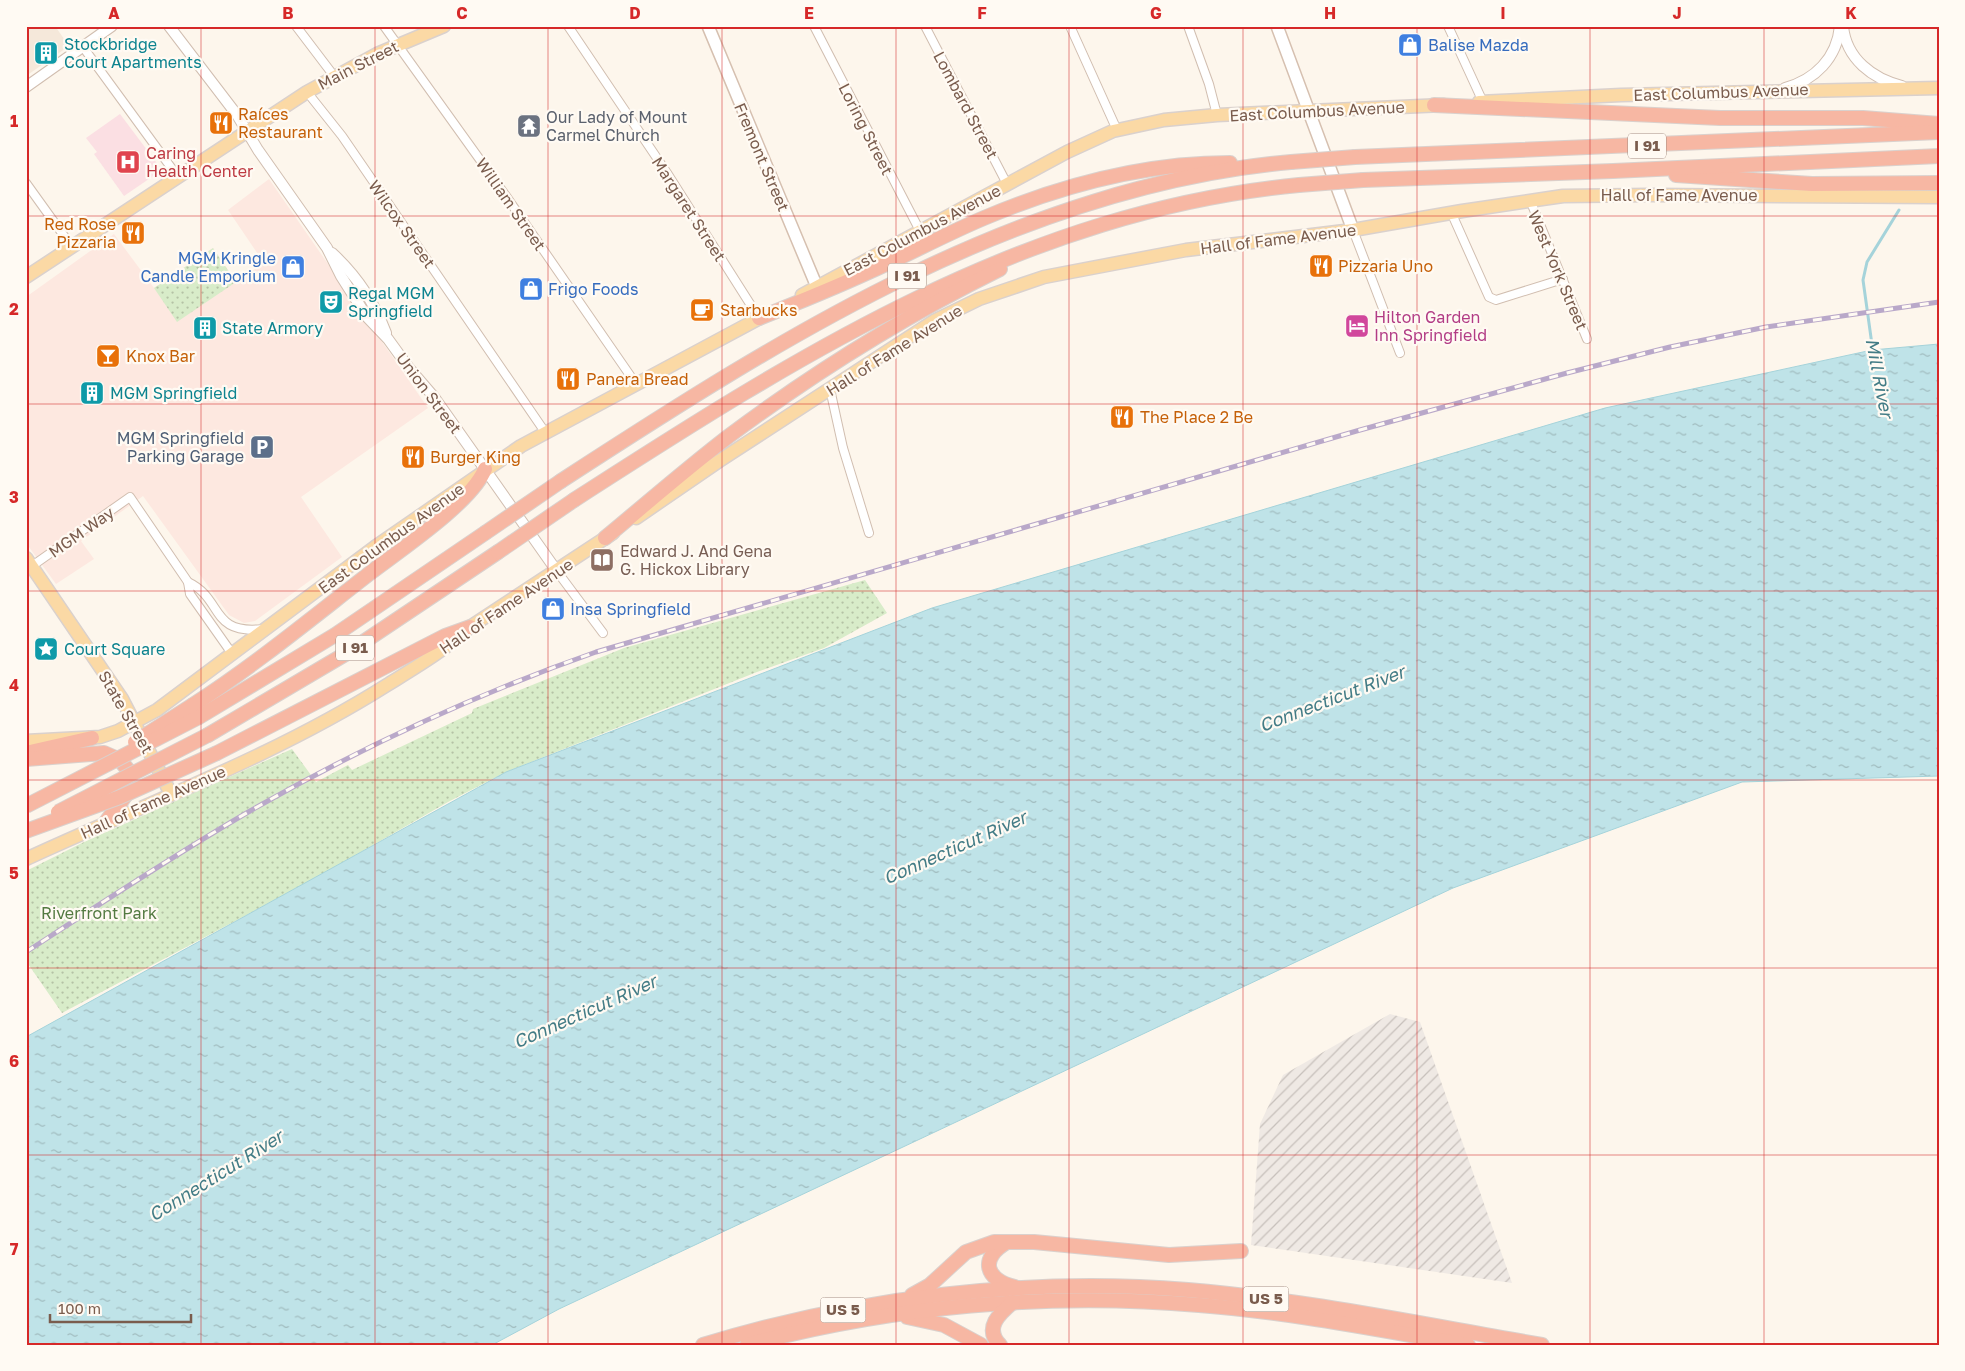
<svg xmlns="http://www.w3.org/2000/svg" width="1965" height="1371" font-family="'Golos Text',sans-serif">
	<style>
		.residential { fill: #f5e8da }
		.commercial { fill: #fde8e0 }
		.industrial { fill: url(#industrial-furrows) }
		.medical { fill: #fbdfe3 }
		.park { fill: url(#park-dots) }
		.water { fill: url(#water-ripples); stroke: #a5d3da }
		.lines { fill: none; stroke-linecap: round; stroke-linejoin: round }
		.stream { stroke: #a5d3da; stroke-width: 3 }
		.minor-casing { stroke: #d1beb0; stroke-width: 10 }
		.tertiary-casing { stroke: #d1beb0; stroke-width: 12 }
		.secondary-casing { stroke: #d6c0b0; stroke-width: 14 }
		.primary-casing { stroke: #dad1cd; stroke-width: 15 }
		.motorway-casing { stroke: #dad1cd; stroke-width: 16 }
		.minor { stroke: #fff; stroke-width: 8 }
		.tertiary { stroke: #fff; stroke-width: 10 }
		.secondary { stroke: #fff; stroke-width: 11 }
		.primary { stroke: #fbd9a5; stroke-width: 12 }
		.motorway { stroke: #f7b7a3; stroke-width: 14 }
		.rail-casing { stroke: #b9a8c9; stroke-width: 5 }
		.rail { stroke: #fffaf3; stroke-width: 3; stroke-dasharray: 9; stroke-linecap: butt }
		.motorway-bridge-casing { stroke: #dad1cd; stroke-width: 16; stroke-linecap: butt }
		.motorway-bridge { stroke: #f7b7a3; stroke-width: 14 }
		.grid { fill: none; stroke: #d62828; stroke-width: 1; stroke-opacity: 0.55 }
		.labels { text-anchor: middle; stroke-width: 4.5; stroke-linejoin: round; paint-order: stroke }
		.shield { fill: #fffaf3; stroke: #a28b7f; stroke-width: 1 }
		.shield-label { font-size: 15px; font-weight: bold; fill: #7a5c4d }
		.culture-label { font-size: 16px; fill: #0d838f; stroke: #fffaf3; text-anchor: start }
		.shop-label { font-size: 16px; fill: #366cbe; stroke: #fffaf3; text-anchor: start }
		.street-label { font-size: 16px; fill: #7a5c4d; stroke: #fffaf3 }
		.food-label { font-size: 16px; fill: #c56008; stroke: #fffaf3; text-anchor: start }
		.worship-label { font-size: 16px; fill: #5b616d; stroke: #fffaf3; text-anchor: start }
		.health-label { font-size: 16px; fill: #be3a42; stroke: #fffaf3; text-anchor: start }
		.hotel-label { font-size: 16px; fill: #b23c85; stroke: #fffaf3; text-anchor: start }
		.service-label { font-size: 16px; fill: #4e5e75; stroke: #fffaf3; text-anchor: end }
		.education-label { font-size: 16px; fill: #785e54; stroke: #fffaf3; text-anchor: start }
		.park-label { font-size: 16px; fill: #537a41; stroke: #fffaf3 }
		.water-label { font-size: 18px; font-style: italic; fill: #437c86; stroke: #fffaf3 }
		.neatline { fill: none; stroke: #d62828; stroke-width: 2 }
		.grid-label { font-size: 16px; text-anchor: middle; font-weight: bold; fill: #d62828 }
	</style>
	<defs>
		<pattern id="industrial-furrows" width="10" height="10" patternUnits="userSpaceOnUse" patternTransform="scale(1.25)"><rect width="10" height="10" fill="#efe9e4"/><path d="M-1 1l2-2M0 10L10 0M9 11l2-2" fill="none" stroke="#c7c0bb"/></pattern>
		<pattern id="park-dots" width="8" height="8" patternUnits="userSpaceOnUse" patternTransform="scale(1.25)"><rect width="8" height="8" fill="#d8ecc9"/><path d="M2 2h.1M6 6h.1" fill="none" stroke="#b4c2a5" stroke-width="1.8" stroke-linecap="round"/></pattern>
		<pattern id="water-ripples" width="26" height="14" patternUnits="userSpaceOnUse" patternTransform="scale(1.25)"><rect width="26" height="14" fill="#bfe3e8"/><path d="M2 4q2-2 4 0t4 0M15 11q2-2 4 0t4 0" fill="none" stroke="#a0bbbe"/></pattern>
	</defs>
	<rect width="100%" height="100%" fill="#fdf6ec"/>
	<path class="residential" d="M 26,26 L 55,26 L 69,46 L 26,76 Z"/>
	<path class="commercial" d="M 269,179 L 428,408 L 301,497 L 342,557 L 255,621 L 244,623 L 229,615 L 143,496 L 81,541 L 94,559 L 56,584 L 26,543 L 26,297 L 114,234 L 154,288 L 213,248 L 236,282 L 264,263 L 228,210 Z"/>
	<path class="industrial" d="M 1390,1014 L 1420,1022 L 1512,1283 L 1251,1245 L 1260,1124 L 1283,1075 Z"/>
	<path class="medical" d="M 120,114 L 162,170 L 124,196 L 94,154 L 97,152 L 86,138 Z"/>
	<g class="park">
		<path d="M 213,248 L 236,282 L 177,322 L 154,288 Z"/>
		<path d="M 865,580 L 887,613 L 824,648 L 757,672 L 506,772 L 448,802 L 307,883 L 62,1013 L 26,961 L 26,871 L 84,842 L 292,749 L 316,782 L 348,765 L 352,770 L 472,713 L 473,709 L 624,648 Z"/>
	</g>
	<path class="water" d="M 1939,344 L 1939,776 L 1742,782 L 1453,888 L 559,1309 L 492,1345 L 26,1345 L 26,1037 L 506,772 L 932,608 L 1605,408 L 1872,350 Z"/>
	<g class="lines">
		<path class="stream" d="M 1873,352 L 1863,280 L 1867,262 L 1899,210"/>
		<defs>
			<g id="minor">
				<path d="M 296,26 L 334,76"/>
				<path d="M 384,26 L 506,196 L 636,384"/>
				<path d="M 568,26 L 667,173 L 759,318"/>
				<path d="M 814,26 L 920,231"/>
				<path d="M 925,26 L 1007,184"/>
				<path d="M 1070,26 L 1117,130"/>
				<path d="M 1188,26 L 1209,84 L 1217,115"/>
				<path d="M 1448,26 L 1483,102"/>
				<path d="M 83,47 L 178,177"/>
				<path d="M 307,92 L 342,136 L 545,432"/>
				<path d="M 26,183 L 72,247"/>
				<path d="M 1530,200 L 1587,339"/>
				<path d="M 1451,212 L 1489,297 L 1496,300 L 1563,279"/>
				<path d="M 1353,230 L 1400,353"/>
				<path d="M 830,389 L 843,448 L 869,533"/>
				<path d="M 32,566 L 130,497 L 188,582 L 190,594 L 233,655"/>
				<path d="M 556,570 L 603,633"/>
				<path d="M 188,582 C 224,599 209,635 263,629"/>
			</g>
			<g id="tertiary">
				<path d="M 169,26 L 237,115 L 258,150 L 327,248 L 341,276 L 367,317 L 388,339 L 409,368 L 434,397 L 556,570"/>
				<path d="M 1843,26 C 1846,59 1873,79 1902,86"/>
				<path d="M 26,87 L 112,26"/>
				<path d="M 1785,88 C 1815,80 1837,58 1840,26"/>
				<path d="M 332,253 C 356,275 375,304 386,333"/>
			</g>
			<g id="secondary">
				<path d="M 708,26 L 817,287"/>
				<path d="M 1277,26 L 1353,230"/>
			</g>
			<g id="primary">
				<path d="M 1479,102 L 1621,95 L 1939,88"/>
				<path d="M 26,277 L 307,92 L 377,54 L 444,26"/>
				<path d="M 802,295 L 1067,152 L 1113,131 L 1164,120 L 1217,115 L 1444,105"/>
				<path d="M 636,518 L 719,461 L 934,321 L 979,299 L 1044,277 L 1186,250 L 1353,230 L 1462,211 L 1563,196 L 1650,195 L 1939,197"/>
				<path d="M 26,558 L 122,699 L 171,794"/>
				<path d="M 26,741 L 100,737 L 118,731 L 157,710 L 375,547 L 521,446 L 769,313"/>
				<path d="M 26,859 C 147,803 273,757 387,685 C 416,667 445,650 470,627 L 613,533"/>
			</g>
			<g id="motorway">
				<path d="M 1434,105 L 1720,118 L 1863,118 L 1939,124"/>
				<path d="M 1355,157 L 1939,132"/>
				<path d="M 1676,175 L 1812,184 L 1939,183"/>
				<path d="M 1363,180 L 1613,171 L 1939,156"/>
				<path d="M 759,318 C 797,303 834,288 871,271 C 909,254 946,234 984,218 C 1062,185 1145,163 1230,163"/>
				<path d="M 561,481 C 784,336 1020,186 1291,162"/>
				<path d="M 574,500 C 799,355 1025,211 1299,185"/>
				<path d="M 605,538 C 646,504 686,469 729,436 C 812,374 907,315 1000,269"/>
				<path d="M 193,705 C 255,665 312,618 370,573 C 400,550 472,502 485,469"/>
				<path d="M 199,717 L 335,635 L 485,533"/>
				<path d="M 208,735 L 347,653 L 498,552"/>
				<path d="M 30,752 L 92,738"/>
				<path d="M 217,753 L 445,636 L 470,627"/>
				<path d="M 26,759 L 104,753 L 120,760 L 128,770 L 130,782 L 125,796 L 106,822"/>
				<path d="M 1007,1242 C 979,1258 985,1280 1015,1287"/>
				<path d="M 912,1295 L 930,1285 L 966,1252 L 994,1242 L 1034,1242 L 1169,1255 L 1241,1251"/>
				<path d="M 907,1317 L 944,1325 L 981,1345"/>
				<path d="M 703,1345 C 859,1297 1026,1277 1188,1290 C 1307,1300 1425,1325 1542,1345"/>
				<path d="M 747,1345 C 893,1306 1048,1292 1199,1305 C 1290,1312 1379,1330 1468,1345"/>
				<path d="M 1000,1345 C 983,1328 1000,1313 1013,1302"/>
			</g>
		</defs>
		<use href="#minor" class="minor-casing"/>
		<use href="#tertiary" class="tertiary-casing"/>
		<use href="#secondary" class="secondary-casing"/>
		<use href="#primary" class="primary-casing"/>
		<use href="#motorway" class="motorway-casing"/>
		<use href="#minor" class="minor"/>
		<use href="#tertiary" class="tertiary"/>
		<use href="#secondary" class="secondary"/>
		<use href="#primary" class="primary"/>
		<use href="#motorway" class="motorway"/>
		<defs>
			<path id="rail" d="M 26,952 C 100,904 174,855 250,811 C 360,748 476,694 596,652 L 1360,430 L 1567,373 L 1670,347 L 1766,327 L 1939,302"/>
		</defs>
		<use href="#rail" class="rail-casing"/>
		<use href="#rail" class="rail"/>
		<defs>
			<g id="motorway-bridge">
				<path d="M 1291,162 L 1355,157"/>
				<path d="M 1299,185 L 1363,180"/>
				<path d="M 485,533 L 561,481"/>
				<path d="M 498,552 L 574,500"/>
				<path d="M 135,742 L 193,705"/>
				<path d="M 26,806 L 199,717"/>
				<path d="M 58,812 L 208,735"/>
				<path d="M 26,831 L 120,797 L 217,753"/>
			</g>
		</defs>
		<use href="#motorway-bridge" class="motorway-bridge-casing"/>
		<use href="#motorway-bridge" class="motorway-bridge"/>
	</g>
	<path class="grid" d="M 201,26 L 201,1345M 375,26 L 375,1345M 548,26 L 548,1345M 722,26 L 722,1345M 896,26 L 896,1345M 1069,26 L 1069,1345M 1243,26 L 1243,1345M 1417,26 L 1417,1345M 1590,26 L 1590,1345M 1764,26 L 1764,1345M 26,216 L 1939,216M 26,404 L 1939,404M 26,591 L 1939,591M 26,780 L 1939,780M 26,968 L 1939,968M 26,1155 L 1939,1155"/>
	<defs>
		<symbol id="shop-square" viewBox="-11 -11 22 22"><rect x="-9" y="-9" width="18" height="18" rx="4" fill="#3f7fe0" stroke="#fffaf3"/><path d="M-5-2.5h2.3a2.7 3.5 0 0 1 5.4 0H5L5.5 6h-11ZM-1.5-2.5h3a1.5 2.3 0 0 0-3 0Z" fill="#fff"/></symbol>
		<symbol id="building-square" viewBox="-11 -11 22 22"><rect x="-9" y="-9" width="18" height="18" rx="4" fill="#0f9aa8" stroke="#fffaf3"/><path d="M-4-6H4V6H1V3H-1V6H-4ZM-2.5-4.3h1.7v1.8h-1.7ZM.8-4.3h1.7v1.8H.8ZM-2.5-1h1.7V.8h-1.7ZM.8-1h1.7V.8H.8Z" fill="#fff"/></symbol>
		<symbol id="restaurant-square" viewBox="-11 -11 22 22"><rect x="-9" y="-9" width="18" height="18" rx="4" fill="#e8710a" stroke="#fffaf3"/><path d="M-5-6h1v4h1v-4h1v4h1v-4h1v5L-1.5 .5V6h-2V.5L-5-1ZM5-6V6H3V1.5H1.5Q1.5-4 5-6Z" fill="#fff"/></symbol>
		<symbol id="temple-square" viewBox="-11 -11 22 22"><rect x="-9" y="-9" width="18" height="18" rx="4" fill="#6b7280" stroke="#fffaf3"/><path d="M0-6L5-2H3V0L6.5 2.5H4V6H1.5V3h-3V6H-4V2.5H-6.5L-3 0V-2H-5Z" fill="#fff"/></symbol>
		<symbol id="hospital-square" viewBox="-11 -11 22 22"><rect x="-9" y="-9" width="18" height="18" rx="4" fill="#e0444e" stroke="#fffaf3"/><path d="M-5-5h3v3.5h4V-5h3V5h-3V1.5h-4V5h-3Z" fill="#fff"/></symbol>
		<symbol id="theatre-square" viewBox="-11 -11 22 22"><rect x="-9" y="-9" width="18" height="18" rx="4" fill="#0f9aa8" stroke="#fffaf3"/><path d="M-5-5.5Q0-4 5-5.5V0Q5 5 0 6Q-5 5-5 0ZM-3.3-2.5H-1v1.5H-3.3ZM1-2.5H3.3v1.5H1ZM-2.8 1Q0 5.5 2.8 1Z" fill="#fff"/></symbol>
		<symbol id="cafe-square" viewBox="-11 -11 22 22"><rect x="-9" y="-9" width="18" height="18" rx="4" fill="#e8710a" stroke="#fffaf3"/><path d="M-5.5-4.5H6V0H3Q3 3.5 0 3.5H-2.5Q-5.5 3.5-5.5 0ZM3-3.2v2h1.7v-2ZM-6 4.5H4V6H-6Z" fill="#fff"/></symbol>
		<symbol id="hotel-square" viewBox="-11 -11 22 22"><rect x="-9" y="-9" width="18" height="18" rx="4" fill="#d1479c" stroke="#fffaf3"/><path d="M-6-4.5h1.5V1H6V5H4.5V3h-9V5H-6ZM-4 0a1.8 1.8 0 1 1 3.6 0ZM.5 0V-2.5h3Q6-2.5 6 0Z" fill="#fff"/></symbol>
		<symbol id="bar-square" viewBox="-11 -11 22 22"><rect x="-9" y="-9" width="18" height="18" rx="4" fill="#e8710a" stroke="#fffaf3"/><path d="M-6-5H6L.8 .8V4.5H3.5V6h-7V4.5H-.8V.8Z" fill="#fff"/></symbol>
		<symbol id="parking-square" viewBox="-11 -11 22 22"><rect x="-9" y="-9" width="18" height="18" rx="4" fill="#5c6f8a" stroke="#fffaf3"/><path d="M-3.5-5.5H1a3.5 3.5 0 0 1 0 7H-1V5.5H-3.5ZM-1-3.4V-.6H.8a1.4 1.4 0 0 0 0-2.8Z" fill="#fff"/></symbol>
		<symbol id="library-square" viewBox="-11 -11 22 22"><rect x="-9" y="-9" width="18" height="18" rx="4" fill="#8d6e63" stroke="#fffaf3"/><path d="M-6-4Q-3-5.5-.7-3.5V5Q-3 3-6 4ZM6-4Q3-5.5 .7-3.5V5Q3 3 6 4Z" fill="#fff"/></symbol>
		<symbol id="sight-square" viewBox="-11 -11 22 22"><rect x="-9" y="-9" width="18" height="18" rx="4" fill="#0f9aa8" stroke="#fffaf3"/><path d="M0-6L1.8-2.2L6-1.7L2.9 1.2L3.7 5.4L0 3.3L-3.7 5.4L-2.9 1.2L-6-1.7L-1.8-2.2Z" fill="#fff"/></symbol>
	</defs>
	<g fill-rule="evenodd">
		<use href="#shop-square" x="1396" y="31" width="28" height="28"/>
		<use href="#building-square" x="32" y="39" width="28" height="28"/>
		<use href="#restaurant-square" x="207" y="109" width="28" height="28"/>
		<use href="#temple-square" x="515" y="112" width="28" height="28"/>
		<use href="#hospital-square" x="114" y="148" width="28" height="28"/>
		<use href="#restaurant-square" x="119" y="219" width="28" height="28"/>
		<use href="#restaurant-square" x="1307" y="252" width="28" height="28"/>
		<use href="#shop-square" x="279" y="253" width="28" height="28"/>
		<use href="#shop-square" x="517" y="275" width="28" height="28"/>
		<use href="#theatre-square" x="317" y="288" width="28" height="28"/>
		<use href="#cafe-square" x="688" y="296" width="28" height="28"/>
		<use href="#hotel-square" x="1343" y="312" width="28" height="28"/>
		<use href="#building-square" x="191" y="314" width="28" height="28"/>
		<use href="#bar-square" x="94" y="342" width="28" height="28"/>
		<use href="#restaurant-square" x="554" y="365" width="28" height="28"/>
		<use href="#building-square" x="78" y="379" width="28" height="28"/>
		<use href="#restaurant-square" x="1108" y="403" width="28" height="28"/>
		<use href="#parking-square" x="248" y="433" width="28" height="28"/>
		<use href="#restaurant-square" x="399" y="443" width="28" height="28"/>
		<use href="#library-square" x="588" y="546" width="28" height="28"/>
		<use href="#shop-square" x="539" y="595" width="28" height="28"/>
		<use href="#sight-square" x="32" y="635" width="28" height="28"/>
	</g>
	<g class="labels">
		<g class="shield">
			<rect x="1628" y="133.5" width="38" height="25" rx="4"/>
			<rect x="888" y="263.5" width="38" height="25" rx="4"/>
			<rect x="336" y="635.5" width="38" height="25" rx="4"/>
			<rect x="1243.5" y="1286.5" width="45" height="25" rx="4"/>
			<rect x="820.5" y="1297.5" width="45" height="25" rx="4"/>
		</g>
		<g class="shield-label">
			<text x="1647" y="151">I 91</text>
			<text x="907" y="281">I 91</text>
			<text x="355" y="653">I 91</text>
			<text x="1266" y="1304">US 5</text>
			<text x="843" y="1315">US 5</text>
		</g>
		<g class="culture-label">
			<text x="64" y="50">Stockbridge<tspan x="64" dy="18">Court Apartments</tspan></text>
			<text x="348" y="299">Regal MGM<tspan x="348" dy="18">Springfield</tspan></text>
			<text x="222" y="334">State Armory</text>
			<text x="110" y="399">MGM Springfield</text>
			<text x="64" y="655">Court Square</text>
		</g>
		<g class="shop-label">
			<text x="1428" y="51">Balise Mazda</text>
			<text x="276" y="264" text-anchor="end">MGM Kringle<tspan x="276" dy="18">Candle Emporium</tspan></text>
			<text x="548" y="295">Frigo Foods</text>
			<text x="570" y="615">Insa Springfield</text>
		</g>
		<g class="street-label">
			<text transform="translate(358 65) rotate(-27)" y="6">Main Street</text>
			<text transform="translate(1721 92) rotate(-2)" y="6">East Columbus Avenue</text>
			<text transform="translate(966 105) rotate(62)" y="6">Lombard Street</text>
			<text transform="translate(1317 111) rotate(-3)" y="6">East Columbus Avenue</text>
			<text transform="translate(866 129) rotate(63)" y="6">Loring Street</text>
			<text transform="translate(762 157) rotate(67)" y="6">Fremont Street</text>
			<text x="1679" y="201">Hall of Fame Avenue</text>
			<text transform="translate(511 204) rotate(55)" y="6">William Street</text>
			<text transform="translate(689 209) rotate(57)" y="6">Margaret Street</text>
			<text transform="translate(402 224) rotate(55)" y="6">Wilcox Street</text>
			<text transform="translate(922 230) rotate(-28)" y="6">East Columbus Avenue</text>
			<text transform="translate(1278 239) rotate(-7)" y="6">Hall of Fame Avenue</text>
			<text transform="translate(1558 270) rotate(67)" y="6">West York Street</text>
			<text transform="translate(894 350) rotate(-32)" y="6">Hall of Fame Avenue</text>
			<text transform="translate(429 393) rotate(53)" y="6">Union Street</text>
			<text transform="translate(81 532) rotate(-35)" y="6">MGM Way</text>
			<text transform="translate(391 538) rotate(-36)" y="6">East Columbus Avenue</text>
			<text transform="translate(506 606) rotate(-34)" y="6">Hall of Fame Avenue</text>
			<text transform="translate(126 712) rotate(60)" y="6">State Street</text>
			<text transform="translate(153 802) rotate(-24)" y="6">Hall of Fame Avenue</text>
		</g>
		<g class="food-label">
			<text x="238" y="120">Raíces<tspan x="238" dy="18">Restaurant</tspan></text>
			<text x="116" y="230" text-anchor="end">Red Rose<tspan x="116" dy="18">Pizzaria</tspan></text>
			<text x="1338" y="272">Pizzaria Uno</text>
			<text x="720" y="316">Starbucks</text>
			<text x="126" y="362">Knox Bar</text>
			<text x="586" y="385">Panera Bread</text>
			<text x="1140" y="423">The Place 2 Be</text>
			<text x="430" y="463">Burger King</text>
		</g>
		<g class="worship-label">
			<text x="546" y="123">Our Lady of Mount<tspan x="546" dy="18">Carmel Church</tspan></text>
		</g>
		<g class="health-label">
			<text x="146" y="159">Caring<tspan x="146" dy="18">Health Center</tspan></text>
		</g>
		<g class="hotel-label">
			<text x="1374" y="323">Hilton Garden<tspan x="1374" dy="18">Inn Springfield</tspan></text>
		</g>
		<g class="service-label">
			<text x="244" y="444">MGM Springfield<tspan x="244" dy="18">Parking Garage</tspan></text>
		</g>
		<g class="education-label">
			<text x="620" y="557">Edward J. And Gena<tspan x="620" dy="18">G. Hickox Library</tspan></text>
		</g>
		<g class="park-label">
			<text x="99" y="919">Riverfront Park</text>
		</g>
		<g class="water-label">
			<text transform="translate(1879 378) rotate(79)" y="6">Mill River</text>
			<text transform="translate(1332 699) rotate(-21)" y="6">Connecticut River</text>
			<text transform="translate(955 848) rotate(-24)" y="6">Connecticut River</text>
			<text transform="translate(585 1012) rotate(-24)" y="6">Connecticut River</text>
			<text transform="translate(216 1176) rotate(-32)" y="6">Connecticut River</text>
		</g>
	</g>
	<rect width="1965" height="1371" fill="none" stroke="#fffaf3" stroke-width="55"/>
	<path d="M50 1314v8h141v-8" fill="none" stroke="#7a5c4d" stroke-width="2.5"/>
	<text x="58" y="1314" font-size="15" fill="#7a5c4d" stroke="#fffaf3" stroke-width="4" paint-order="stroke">100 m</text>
	<rect x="28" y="28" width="1910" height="1316" class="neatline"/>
	<g class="grid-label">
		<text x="114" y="19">A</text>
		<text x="288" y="19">B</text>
		<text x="462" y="19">C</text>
		<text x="635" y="19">D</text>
		<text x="809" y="19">E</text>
		<text x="982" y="19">F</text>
		<text x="1156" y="19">G</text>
		<text x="1330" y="19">H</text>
		<text x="1503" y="19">I</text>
		<text x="1677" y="19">J</text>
		<text x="1851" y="19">K</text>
		<text x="14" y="127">1</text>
		<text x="14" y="315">2</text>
		<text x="14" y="503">3</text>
		<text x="14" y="691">4</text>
		<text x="14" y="879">5</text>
		<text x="14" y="1067">6</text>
		<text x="14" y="1255">7</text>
	</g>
</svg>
